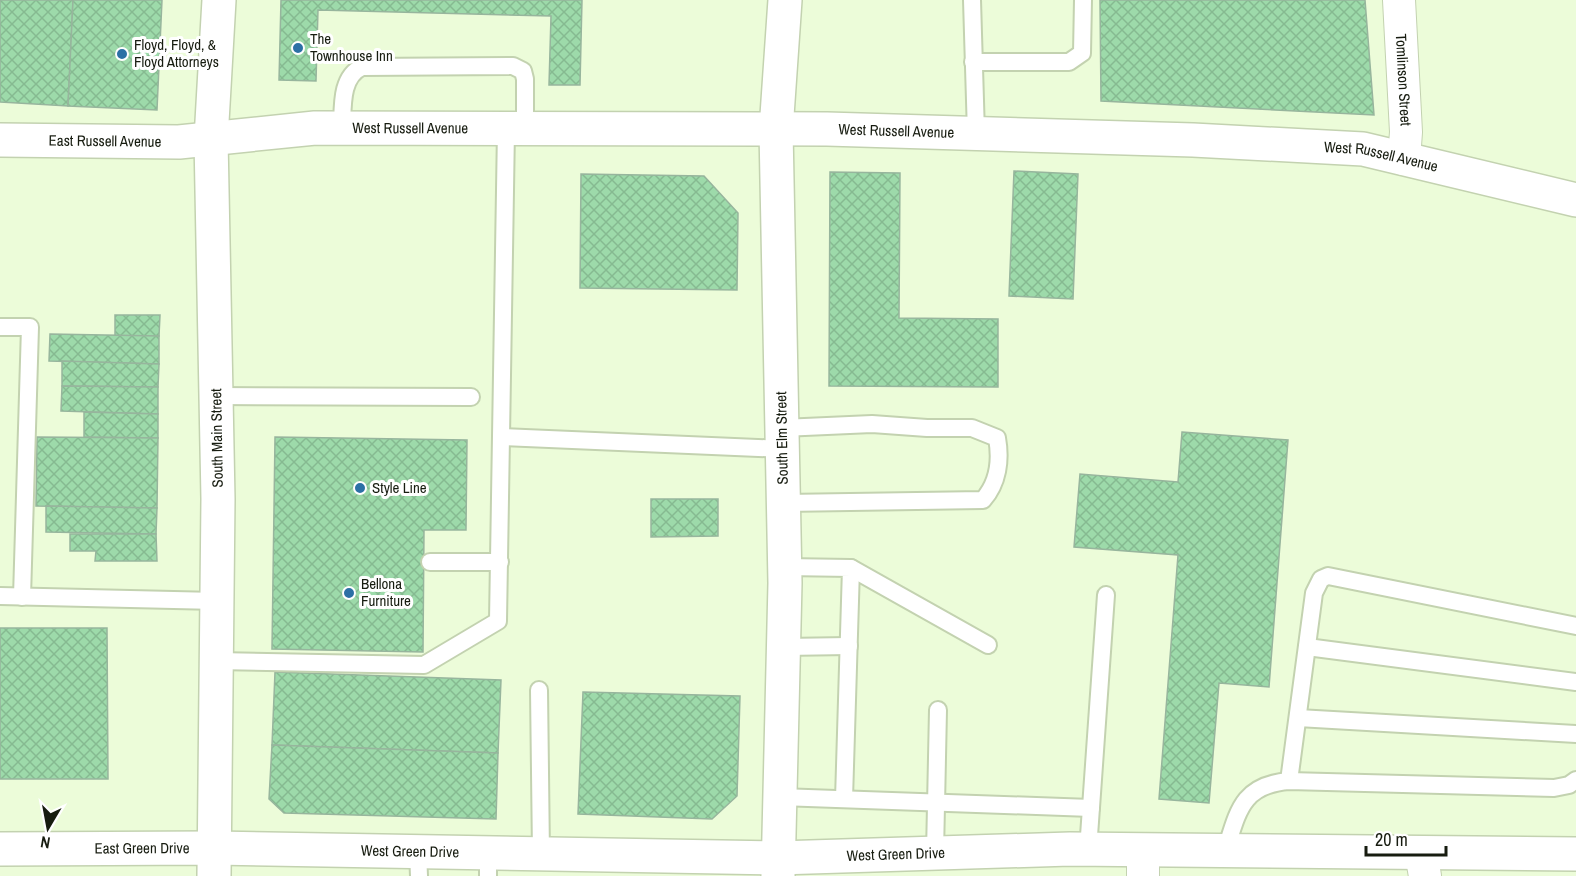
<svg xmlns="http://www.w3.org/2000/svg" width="1576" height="876" font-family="'Archivo Narrow',sans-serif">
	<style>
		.building { fill: url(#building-cross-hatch); stroke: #97b59d; stroke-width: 1.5 }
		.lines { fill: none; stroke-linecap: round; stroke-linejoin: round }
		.lane-casing { stroke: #c3d2b0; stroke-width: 20 }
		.street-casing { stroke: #c3d2b0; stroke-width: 34 }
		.secondary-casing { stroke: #c3d2b0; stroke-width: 36 }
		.primary-casing { stroke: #c3d2b0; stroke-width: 36 }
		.lane { stroke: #fff; stroke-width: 16 }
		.street { stroke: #fff; stroke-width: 32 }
		.secondary { stroke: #fff; stroke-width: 33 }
		.primary { stroke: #fff; stroke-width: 33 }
		.poi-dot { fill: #2c70a5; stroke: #fff; stroke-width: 2 }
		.labels { text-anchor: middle; stroke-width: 6; stroke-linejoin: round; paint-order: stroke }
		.poi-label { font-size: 15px; fill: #171c10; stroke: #fff; text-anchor: start }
		.street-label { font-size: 15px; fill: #171c10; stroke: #fff }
	</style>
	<defs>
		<pattern id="building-cross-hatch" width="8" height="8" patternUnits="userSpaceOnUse" patternTransform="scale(1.5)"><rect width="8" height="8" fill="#9ddaaa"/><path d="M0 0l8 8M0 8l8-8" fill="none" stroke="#86ba91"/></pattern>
	</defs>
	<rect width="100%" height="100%" fill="#ecfcd9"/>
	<g class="building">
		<path d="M 0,0 L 73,0 L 68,106 L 0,102 Z"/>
		<path d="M 73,0 L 162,0 L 157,110 L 68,106 Z"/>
		<path d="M 281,0 L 582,0 L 580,85 L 549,85 L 551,16 L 318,10 L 316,81 L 279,80 Z"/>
		<path d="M 1100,0 L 1365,0 L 1374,115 L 1101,101 Z"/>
		<path d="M 1014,171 L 1078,174 L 1073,299 L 1009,296 Z"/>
		<path d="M 830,172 L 900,173 L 899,318 L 998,319 L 998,387 L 829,386 Z"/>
		<path d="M 581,174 L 704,176 L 738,213 L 737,290 L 580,288 Z"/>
		<path d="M 115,315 L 160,315 L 159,336 L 115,336 Z"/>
		<path d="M 50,334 L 159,336 L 159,364 L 49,361 Z"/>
		<path d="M 62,361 L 159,364 L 158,387 L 62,386 Z"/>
		<path d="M 62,386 L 158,387 L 158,414 L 61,411 Z"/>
		<path d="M 84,412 L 158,414 L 158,438 L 84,437 Z"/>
		<path d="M 1182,432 L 1288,440 L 1269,687 L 1219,683 L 1209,803 L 1159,799 L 1178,555 L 1074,547 L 1080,474 L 1178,482 Z"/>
		<path d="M 37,437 L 158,438 L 157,508 L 36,506 Z"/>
		<path d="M 275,437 L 467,440 L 466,530 L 424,530 L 423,652 L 272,649 Z"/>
		<path d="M 651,499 L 718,499 L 718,536 L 651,537 Z"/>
		<path d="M 46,506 L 157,508 L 156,534 L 46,532 Z"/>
		<path d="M 70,534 L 156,534 L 157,561 L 95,561 L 96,551 L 70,551 Z"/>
		<path d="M 0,628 L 107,628 L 108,779 L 0,779 Z"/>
		<path d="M 275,672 L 501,680 L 498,753 L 272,745 Z"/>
		<path d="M 583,692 L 740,696 L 737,796 L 712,819 L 578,814 Z"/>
		<path d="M 272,745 L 498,753 L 496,819 L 284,813 L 269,799 Z"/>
	</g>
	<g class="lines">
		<defs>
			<g id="lane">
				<path d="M 972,0 L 976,134"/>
				<path d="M 973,62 L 1069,62 L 1082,53 L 1083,0"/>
				<path d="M 342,128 C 343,108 340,77 362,67 L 513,66 L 523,71 L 525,79 L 525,129"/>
				<path d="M 0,327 L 30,327 L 22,597"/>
				<path d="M 216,396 L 471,397"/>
				<path d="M 782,428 L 872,424 L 927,428 L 972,428 L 997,438 C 1001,460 998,483 983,500 L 784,503"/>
				<path d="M 502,437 L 783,449"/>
				<path d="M 430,562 L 500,562"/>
				<path d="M 785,567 L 851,568 L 844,799"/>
				<path d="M 851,568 L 988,645"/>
				<path d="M 0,596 L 217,601"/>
				<path d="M 784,647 L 849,646"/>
				<path d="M 1307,647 L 1576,682"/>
				<path d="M 216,661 L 424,665 L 498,621 L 506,129"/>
				<path d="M 539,690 L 541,854"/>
				<path d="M 1298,718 L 1576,734"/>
				<path d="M 1289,781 L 1314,593 L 1321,579 L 1328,576 L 1576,626"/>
				<path d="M 780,797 L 1091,808"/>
				<path d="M 1088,850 L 1106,595"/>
				<path d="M 418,852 L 419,876"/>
				<path d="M 1225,852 C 1238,812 1241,785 1289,781 L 1554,788 L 1569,785 L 1576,780"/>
				<path d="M 488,853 L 488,876"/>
				<path d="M 935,853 L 938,710"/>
			</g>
			<g id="street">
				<path id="s1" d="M 1399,0 L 1406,132 L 1404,159"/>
				<path d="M 1143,852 L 1143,876"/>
				<path d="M 1421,853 L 1425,876"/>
			</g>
			<g id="secondary">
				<path id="s2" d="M 0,140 L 179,142 L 315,128 L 827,129 L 1193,140 L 1363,149 L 1576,200"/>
				<path id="s3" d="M 0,849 L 214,848 L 778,858 L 1070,849 L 1576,854"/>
				<path d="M 778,876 L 785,583 L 776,130 L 785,0"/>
			</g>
			<path id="primary" d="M 214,876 L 218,499 L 211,139 L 219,0"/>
		</defs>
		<use href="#lane" class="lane-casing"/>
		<use href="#street" class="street-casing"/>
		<use href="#secondary" class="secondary-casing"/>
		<use href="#primary" class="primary-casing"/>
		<use href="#lane" class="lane"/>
		<use href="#street" class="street"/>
		<use href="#secondary" class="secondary"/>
		<use href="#primary" class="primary"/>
	</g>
	<g class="poi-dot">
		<circle cx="298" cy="48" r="6"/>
		<circle cx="122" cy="54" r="6"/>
		<circle cx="360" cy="488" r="6"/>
		<circle cx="349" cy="593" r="6"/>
	</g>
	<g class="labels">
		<g class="poi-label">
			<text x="310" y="44">The<tspan x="310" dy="17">Townhouse Inn</tspan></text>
			<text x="134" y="50">Floyd, Floyd, &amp;<tspan x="134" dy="17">Floyd Attorneys</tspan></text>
			<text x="372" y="493">Style Line</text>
			<text x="361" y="589">Bellona<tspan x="361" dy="17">Furniture</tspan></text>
		</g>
		<g class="street-label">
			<text dy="5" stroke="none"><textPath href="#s1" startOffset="80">Tomlinson Street</textPath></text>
			<text dy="5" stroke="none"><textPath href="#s2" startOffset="411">West Russell Avenue</textPath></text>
			<text dy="5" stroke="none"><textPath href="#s2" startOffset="897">West Russell Avenue</textPath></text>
			<text dy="5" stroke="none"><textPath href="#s2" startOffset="105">East Russell Avenue</textPath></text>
			<text dy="5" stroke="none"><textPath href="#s2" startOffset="1383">West Russell Avenue</textPath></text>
			<text transform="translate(217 438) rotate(-91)" y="5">South Main Street</text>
			<text transform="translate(782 438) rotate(-91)" y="5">South Elm Street</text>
			<text dy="5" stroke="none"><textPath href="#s3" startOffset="142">East Green Drive</textPath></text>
			<text dy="5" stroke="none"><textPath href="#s3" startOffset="410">West Green Drive</textPath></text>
			<text dy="5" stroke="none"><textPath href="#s3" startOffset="896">West Green Drive</textPath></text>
		</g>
	</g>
	<g transform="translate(48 828) rotate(190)" stroke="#ffffff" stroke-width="4.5" paint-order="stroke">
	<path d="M0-4.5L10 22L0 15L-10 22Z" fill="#171c10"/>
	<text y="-9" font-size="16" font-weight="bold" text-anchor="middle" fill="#171c10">N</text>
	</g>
	<path d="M1366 846v9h80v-9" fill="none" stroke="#171c10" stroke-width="3"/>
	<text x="1375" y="846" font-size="18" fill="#171c10" stroke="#ffffff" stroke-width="4.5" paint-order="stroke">20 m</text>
</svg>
